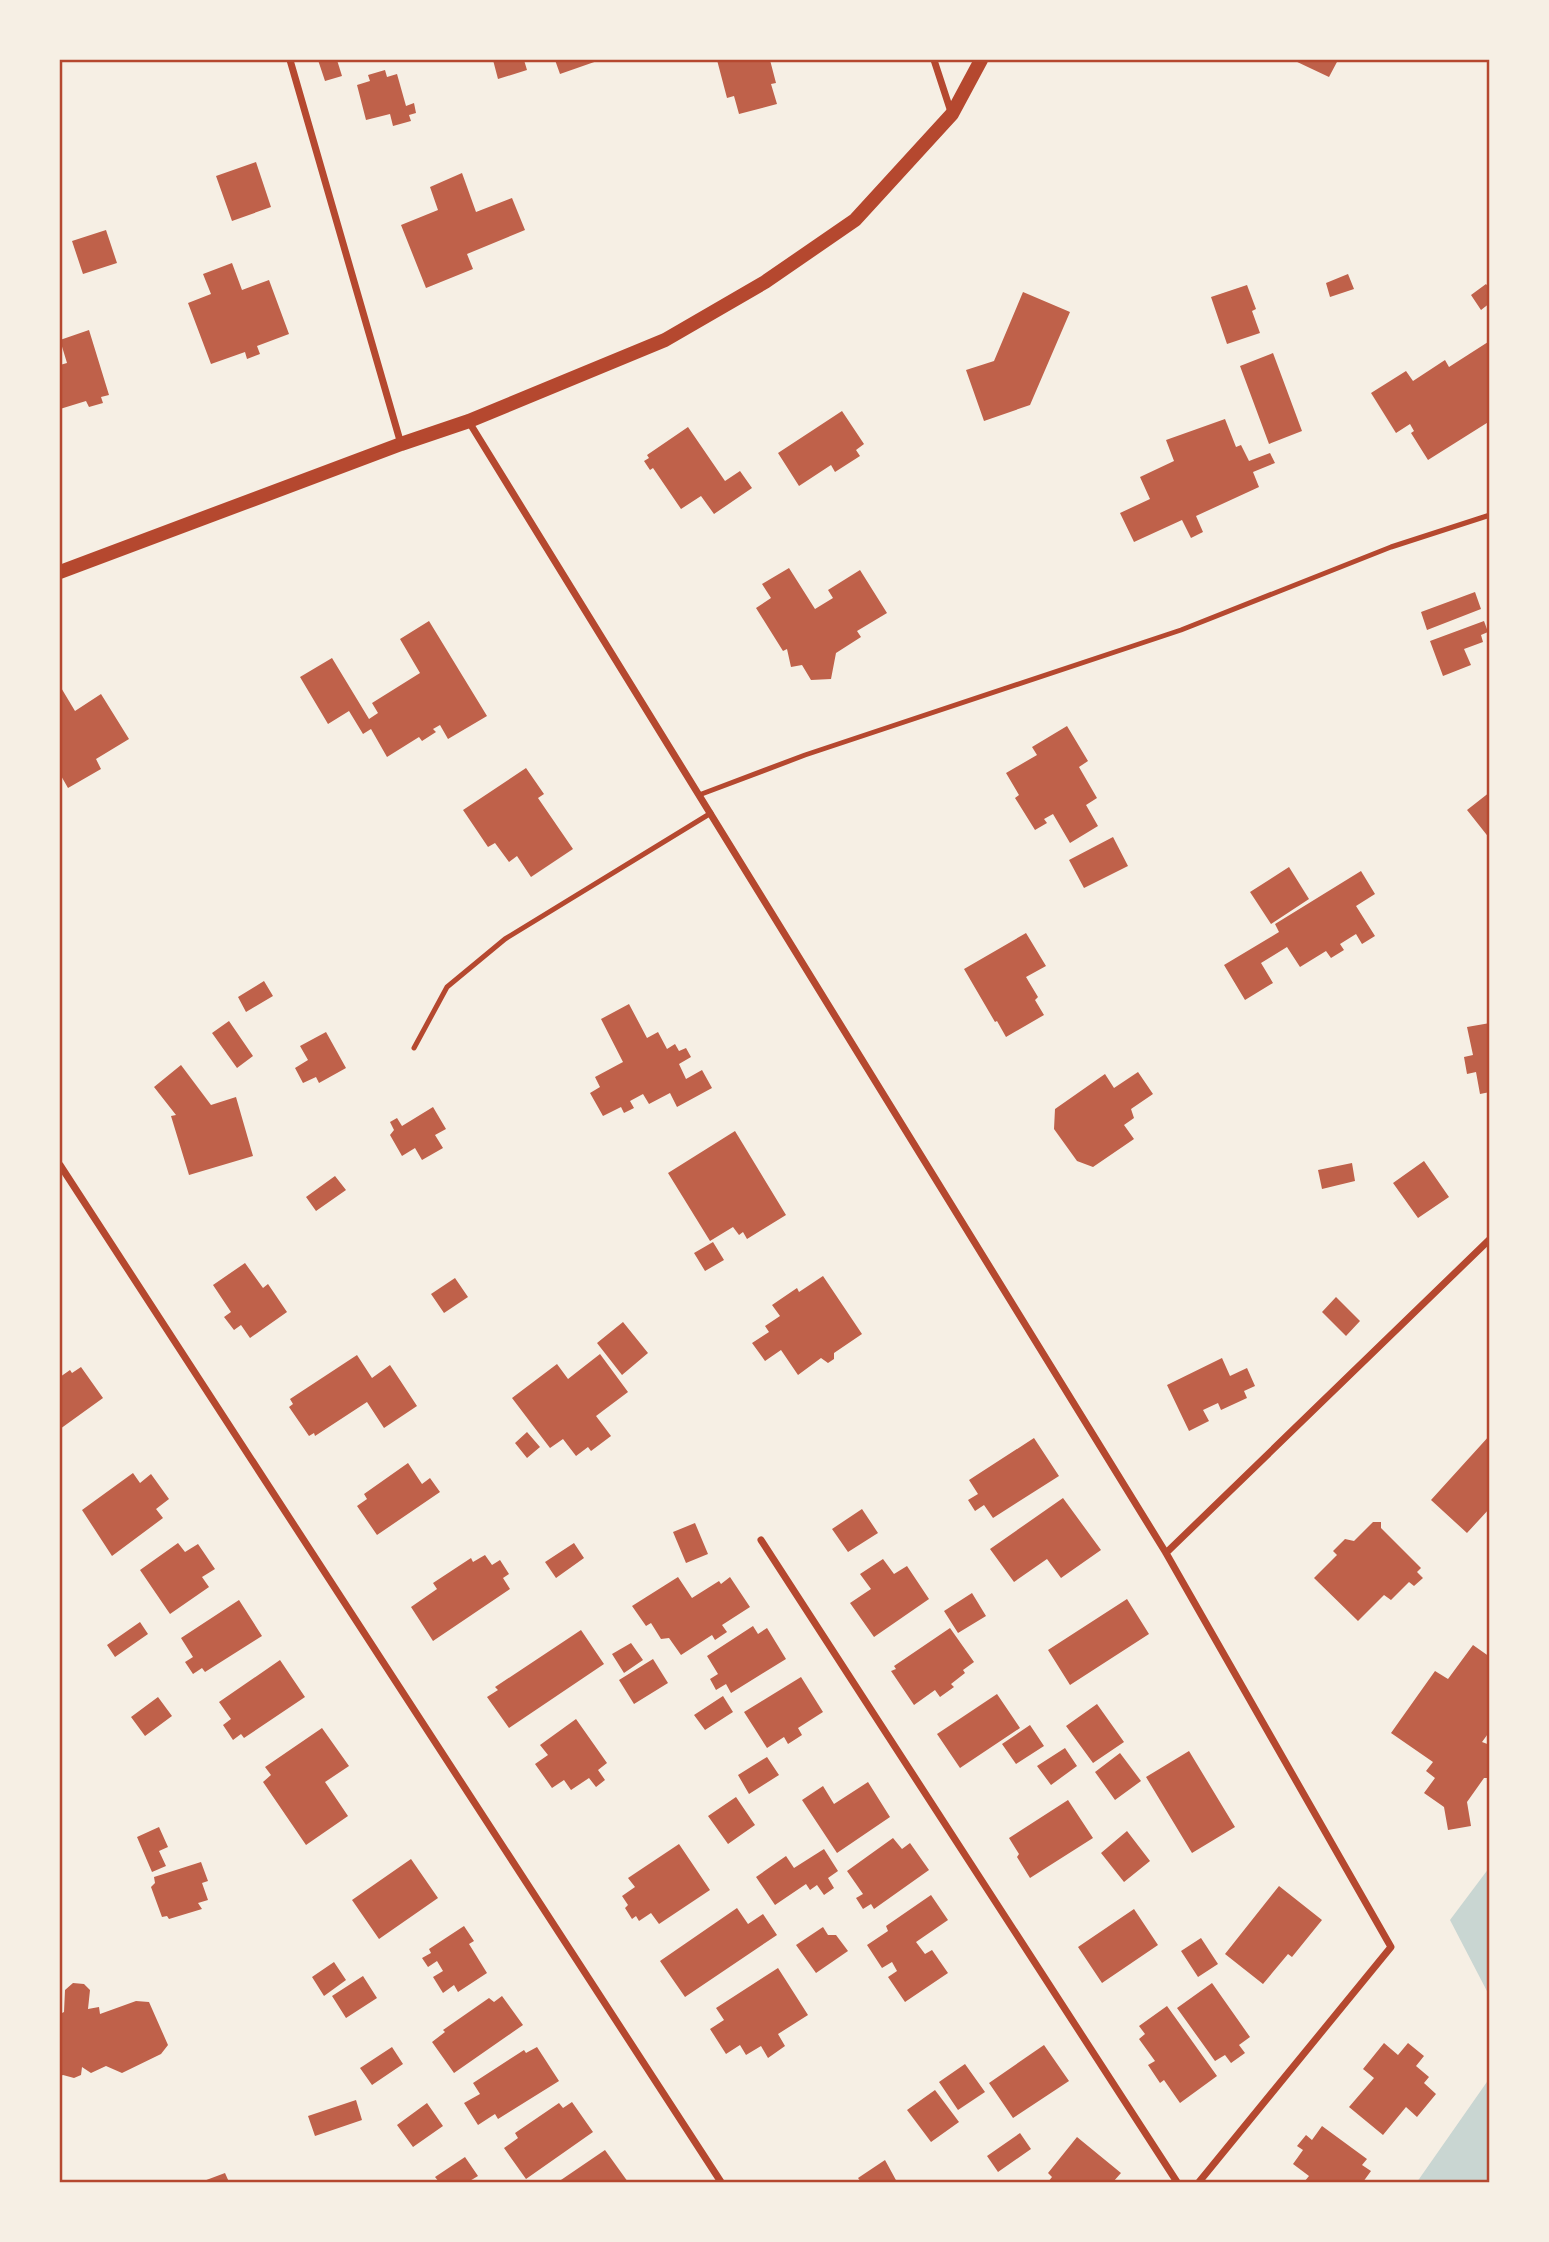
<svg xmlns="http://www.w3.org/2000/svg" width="1549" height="2242" viewBox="0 0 1549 2242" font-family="'Nunito Sans',sans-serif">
<rect width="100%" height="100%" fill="#f6efe4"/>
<path fill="#c9d6d2" d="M1489 1868V1995L1450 1920Z
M1489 2079V2182H1417Z"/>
<path fill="#bf614a" d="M318 60H337L342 76 325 81Z
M493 60H524L527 70 498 79Z
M555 60H600L560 74Z
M717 60H770L776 83 771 84 777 104 739 114 734 96 727 98Z
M1293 60H1338L1329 77Z
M385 70 387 77 397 74 406 106 414 103 416 113 409 115 411 121 393 126 390 114 366 120 357 85 370 81 368 75Z
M256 162 271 207 232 221 216 176Z
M462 173 476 212 512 198 525 230 467 254 473 269 426 288 401 225 438 210 430 187Z
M106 230 117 263 83 274 72 241Z
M232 263 242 290 269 280 289 334 257 346 260 354 247 359 245 352 211 364 188 303 211 294 203 274Z
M1348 274 1354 289 1330 297 1326 283Z
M1486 284 1490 289V303L1481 310 1471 295Z
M1247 285 1256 309 1252 311 1260 333 1227 344 1211 297Z
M1023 292 1070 312 1030 405 984 421 966 370 994 361Z
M89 330 109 395 101 397 103 403 89 407 86 401 60 409V365L67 363 60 340Z
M1488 342 1490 421 1428 460 1411 433 1414 431 1410 424 1396 433 1371 393 1406 371 1413 381 1445 360 1449 367Z
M1273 353 1302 431 1269 444 1240 366Z
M842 411 864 444 856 450 860 456 835 472 831 465 799 486 778 453Z
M1225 419 1236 447 1241 445 1249 461 1270 453 1275 463 1253 472 1259 487 1196 516 1203 532 1191 538 1182 520 1134 542 1120 513 1150 499 1140 477 1174 461 1166 440Z
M688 427 725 481 740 471 752 488 714 514 701 496 681 509 653 468 650 470 644 461 649 458 647 455Z
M789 568 815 609 833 598 828 590 860 570 887 613 857 631 861 637 836 653 831 679 811 680 802 665 791 667 787 649 783 651 756 608 771 598 762 584Z
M1475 592 1481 609 1427 630 1421 612Z
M429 621 487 716 448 739 440 725 433 729 436 732 422 741 419 737 387 757 371 729 363 734 349 711 328 724 300 677 332 658 369 719 378 713 372 703 420 673 400 639Z
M1484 621 1488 632 1481 635 1483 642 1464 649 1471 665 1443 676 1430 641Z
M60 686 75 711 101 694 129 739 96 759 101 769 68 788 60 774Z
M1067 726 1088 761 1079 767 1097 798 1086 805 1098 826 1070 843 1053 814 1044 819 1047 823 1035 830 1015 798 1019 795 1006 773 1037 755 1032 747Z
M526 768 544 794 538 798 573 849 531 877 517 856 509 862 495 843 488 847 463 810Z
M1490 792V839L1467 810Z
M1113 837 1128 866 1084 888 1069 860Z
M1289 867 1309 899 1271 924 1250 892Z
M1361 871 1375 894 1356 906 1375 936 1362 944 1356 934 1340 944 1344 950 1331 958 1326 951 1300 967 1287 947 1261 963 1273 983 1245 1000 1224 965 1279 932 1275 924Z
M1026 933 1046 966 1026 977 1038 997 1035 1000 1044 1015 1006 1037 997 1021 995 1022 964 969Z
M264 981 273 996 246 1012 238 997Z
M629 1004 647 1038 658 1032 667 1049 675 1044 679 1051 686 1048 691 1057 679 1064 686 1079 702 1070 712 1088 677 1107 670 1093 649 1104 643 1094 630 1101 634 1108 624 1113 621 1107 603 1116 590 1093 600 1087 595 1077 623 1062 601 1019Z
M229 1021 253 1056 237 1068 212 1033Z
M1490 1023V1092L1480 1094 1476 1072 1467 1074 1464 1057 1473 1055 1467 1027Z
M326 1032 346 1068 319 1083 316 1077 303 1083 295 1068 308 1060 300 1046Z
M181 1065 211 1105 236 1097 253 1156 189 1175 171 1116 176 1115 154 1087Z
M1138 1072 1153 1094 1131 1109 1134 1118 1124 1125 1134 1139 1093 1167 1077 1161 1054 1129 1055 1109 1105 1074 1114 1088Z
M433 1107 446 1129 435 1135 443 1148 422 1160 415 1148 402 1156 390 1135 394 1130 390 1122 397 1118 402 1126Z
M735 1131 786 1215 747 1239 743 1232 739 1235 733 1227 710 1241 668 1173Z
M1424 1161 1449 1197 1418 1218 1393 1183Z
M1352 1163 1355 1181 1322 1189 1318 1170Z
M335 1176 346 1190 316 1211 306 1197Z
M713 1242 724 1260 705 1271 694 1253Z
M245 1263 263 1288 268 1284 287 1312 250 1338 241 1325 234 1330 224 1317 231 1312 213 1285Z
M823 1276 862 1334 834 1353V1359L828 1363 821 1358 798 1375 781 1350 765 1361 752 1343 769 1332 765 1326 780 1316 772 1305 797 1288 799 1292Z
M455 1278 468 1297 444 1313 431 1294Z
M1336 1297 1360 1321 1346 1336 1322 1312Z
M623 1322 648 1353 622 1375 597 1343Z
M600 1354 628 1392 596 1416 611 1436 591 1451 588 1447 576 1456 563 1439 550 1448 512 1398 557 1364 568 1379Z
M357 1355 372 1378 390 1365 417 1406 384 1428 367 1402 315 1436 314 1433 309 1436 289 1407 293 1404 290 1399Z
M1222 1358 1230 1376 1247 1368 1255 1386 1244 1391 1247 1398 1221 1410 1218 1403 1203 1410 1209 1421 1189 1431 1167 1385Z
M81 1367 103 1398 60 1429V1377L70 1370 72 1373Z
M527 1432 540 1447 527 1458 515 1443Z
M1490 1435V1508L1467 1533 1431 1500Z
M1034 1438 1059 1476 993 1518 984 1505 975 1511 968 1500 978 1494 969 1480Z
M408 1463 422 1484 430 1478 440 1492 377 1535 357 1506 367 1499 364 1494Z
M133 1473 140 1483 151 1474 169 1499 156 1509 163 1518 112 1556 82 1510Z
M1063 1498 1101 1550 1061 1578 1047 1559 1014 1582 990 1549Z
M862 1509 878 1533 848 1552 832 1529Z
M1373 1522H1381V1528L1421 1568 1417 1572 1423 1578 1414 1586 1409 1582 1391 1600 1384 1595 1358 1621 1314 1578 1337 1555 1333 1551 1345 1539 1354 1541Z
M695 1523 708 1554 686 1563 673 1532Z
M178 1543 185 1552 198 1544 215 1569 202 1577 209 1587 170 1614 140 1570Z
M574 1543 584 1558 556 1578 545 1562Z
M485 1555 492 1565 500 1560 509 1574 503 1578 510 1589 433 1641 411 1607 437 1589 433 1583 471 1558 473 1562Z
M883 1559 894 1574 907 1566 929 1599 874 1637 850 1603 871 1589 860 1574Z
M678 1577 692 1598 719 1581 721 1584 730 1577 750 1607 722 1625 727 1632 715 1640 712 1635 681 1655 669 1638 661 1639 651 1623 646 1626 632 1606Z
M972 1593 986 1616 958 1633 944 1611Z
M1127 1599 1149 1634 1070 1685 1048 1650Z
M239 1600 262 1636 205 1672 202 1668 193 1674 185 1662 193 1657 181 1638Z
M140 1622 148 1634 115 1657 107 1645Z
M753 1626 758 1634 767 1628 786 1659 731 1693 726 1684 716 1690 710 1679 718 1674 707 1656Z
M950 1628 974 1662 963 1670 965 1673 951 1684 954 1687 940 1697 935 1690 914 1705 891 1671 896 1669 894 1666Z
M581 1630 604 1664 509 1728 487 1697 498 1690 495 1687Z
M631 1643 643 1660 624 1673 612 1654Z
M1473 1645 1490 1657V1731L1482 1742 1490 1745V1778H1484L1467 1802 1471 1826 1448 1830 1444 1807 1424 1793 1435 1778 1426 1771 1433 1762 1391 1733 1435 1671 1448 1679Z
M653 1659 668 1683 634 1704 619 1680Z
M280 1660 305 1697 244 1738 241 1734 233 1740 223 1725 231 1719 219 1702Z
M801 1677 823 1712 798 1728 802 1735 788 1744 784 1737 767 1748 744 1712Z
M997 1694 1020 1728 960 1768 937 1734Z
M723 1696 733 1712 705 1730 694 1715Z
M158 1697 172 1716 145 1736 131 1717Z
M1097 1704 1124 1742 1093 1763 1066 1726Z
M576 1719 607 1763 598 1770 605 1780 596 1787 589 1778 571 1790 564 1780 552 1788 535 1764 548 1755 540 1745Z
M1030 1725 1044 1746 1016 1764 1002 1744Z
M322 1728 349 1766 325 1782 348 1816 306 1845 263 1782 271 1775 265 1767Z
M1065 1748 1077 1766 1051 1785 1037 1766Z
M1189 1751 1235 1827 1192 1853 1146 1777Z
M1120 1753 1141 1781 1115 1800 1095 1772Z
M767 1757 779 1775 749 1794 738 1775Z
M868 1782 890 1817 837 1853 802 1800 823 1786 834 1804Z
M736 1797 755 1825 728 1844 708 1816Z
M1068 1800 1093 1838 1030 1878 1017 1857 1019 1854 1009 1838Z
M159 1827 168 1847 159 1851 166 1866 152 1872 137 1837Z
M1127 1831 1150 1861 1124 1882 1101 1853Z
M893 1838 902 1849 910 1843 929 1870 874 1909 871 1904 863 1909 856 1898 863 1894 847 1871Z
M679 1844 710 1890 659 1924 651 1913 639 1921 636 1916 632 1919 625 1908 628 1905 622 1896 635 1887 628 1878Z
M824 1849 838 1871 828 1878 834 1888 824 1895 817 1885 810 1890 806 1884 775 1905 756 1877 786 1856 794 1868Z
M411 1859 438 1898 379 1939 352 1900Z
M201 1862 208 1881 202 1883 208 1900 198 1903 202 1909 169 1919 167 1916 162 1917 151 1887 155 1883 154 1877Z
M1279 1886 1322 1920 1292 1957 1288 1954 1263 1984 1225 1954Z
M931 1895 948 1920 916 1942 925 1954 932 1950 948 1973 905 2002 888 1977 897 1971 892 1962 882 1968 867 1945 888 1931 886 1926Z
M737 1908 748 1924 763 1914 777 1935 685 1997 660 1961Z
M1134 1909 1158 1945 1102 1983 1078 1947Z
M464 1926 474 1941 469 1944 487 1973 458 1992 454 1985 443 1993 433 1977 443 1971 437 1961 428 1967 422 1958 431 1953 429 1949Z
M823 1927 828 1935H836L848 1951 816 1973 796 1945Z
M1201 1938 1218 1964 1198 1977 1181 1951Z
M334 1962 346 1980 324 1996 312 1977Z
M778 1968 808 2015 778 2034 785 2046 768 2058 761 2046 746 2055 740 2045 726 2054 710 2029 724 2020 716 2008Z
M363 1976 377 1998 346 2018 332 1996Z
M73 1983 84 1984 90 1990 88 2009 99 2007 100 2014 136 2001 149 2002 168 2045 161 2054 122 2073 106 2066 91 2073 82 2067 81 2075 74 2078 63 2075 60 2076V2014L64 2012 65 1990Z
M1212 1983 1250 2037 1239 2045 1245 2053 1231 2063 1225 2055 1215 2061 1177 2008Z
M502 1996 523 2025 454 2073 432 2042 445 2032 443 2030 489 1998 494 2002Z
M1167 2006 1217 2076 1180 2103 1164 2080 1160 2083 1148 2065 1155 2061 1139 2039 1145 2034 1139 2026Z
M1384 2043 1398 2055 1408 2043 1424 2056 1416 2066 1429 2077 1424 2083 1436 2094 1417 2117 1406 2107 1383 2135 1349 2107 1374 2078 1363 2069Z
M1044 2045 1069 2081 1013 2118 989 2083Z
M392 2047 403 2064 372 2085 360 2068Z
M537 2047 559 2081 498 2119 495 2114 478 2125 464 2103 480 2094 473 2083 524 2050 526 2053Z
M965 2064 985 2092 958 2110 939 2082Z
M935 2090 959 2122 931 2142 907 2110Z
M356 2100 362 2120 315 2136 308 2116Z
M572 2102 593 2132 526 2179 504 2148 518 2138 515 2133 559 2103 563 2108Z
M427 2103 443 2126 413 2147 397 2125Z
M1322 2126 1367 2159 1362 2165 1371 2171 1363 2182H1304L1309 2176 1293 2164 1303 2150 1297 2146 1306 2135 1312 2140Z
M1020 2133 1031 2149 998 2172 987 2156Z
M1077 2137 1121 2173 1113 2182H1048L1052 2177 1048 2173Z
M605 2150 628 2182H558Z
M465 2157 478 2176 468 2182H439L435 2177Z
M885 2160 897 2182H861L858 2178Z
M225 2173 229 2182H201Z"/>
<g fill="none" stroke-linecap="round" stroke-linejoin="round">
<path stroke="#b5482f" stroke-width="5" d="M699 795 805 755 1181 630 1391 547 1490 515
M414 1048 447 987 505 939 711 813"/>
<path stroke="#b5482f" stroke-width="7" d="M290 60 401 444
M934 60 951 112
M469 422 1166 1553 1391 1947 1199 2182
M60 1165 721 2182
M761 1540 1177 2182
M1166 1553 1490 1239"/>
<path stroke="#b5482f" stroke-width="14" d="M60 572 401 444 469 421 665 340 765 282 855 220 952 114 981 60"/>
</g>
<rect width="1549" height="2242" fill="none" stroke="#f6efe4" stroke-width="122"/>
<rect x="61" y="61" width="1427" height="2120" fill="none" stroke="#b5482f" stroke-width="2.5"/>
</svg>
